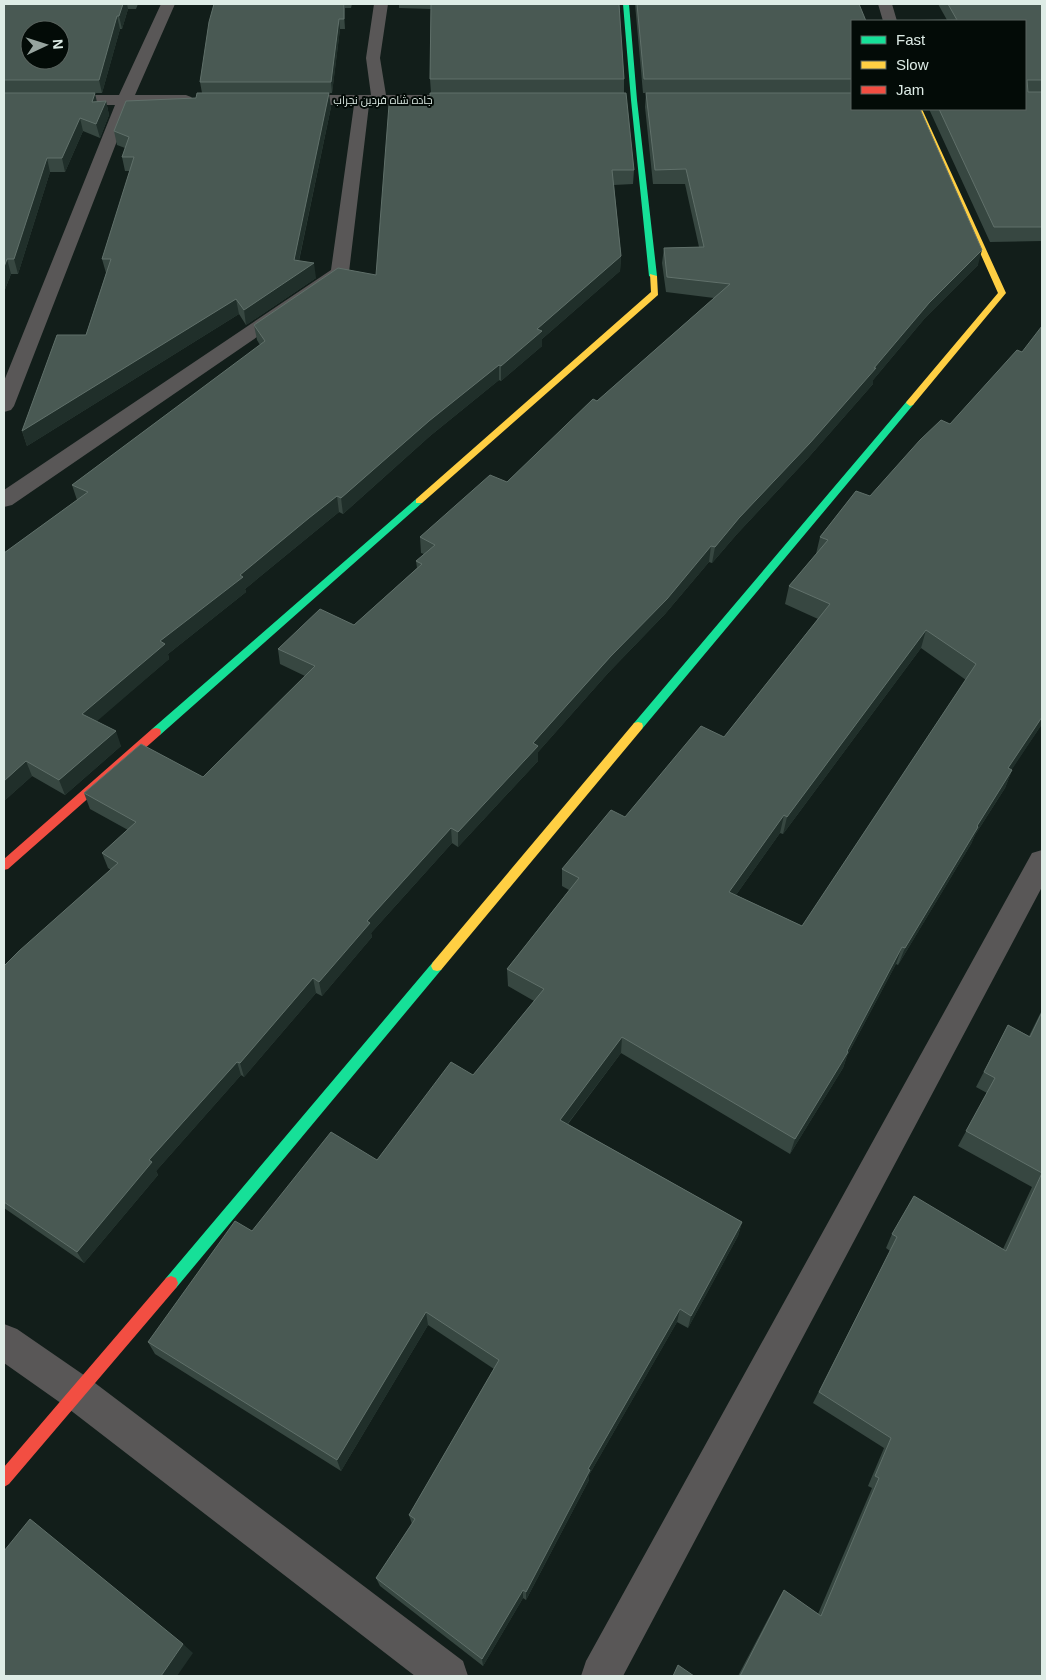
<svg xmlns="http://www.w3.org/2000/svg" width="1046" height="1680" viewBox="0 0 1046 1680" font-family="Helvetica,Cairo,sans-serif">
<rect width="100%" height="100%" fill="#121e1a"/>
<g fill="none" stroke-linecap="round" stroke-linejoin="round">
<path fill="#595757" fill-rule="evenodd" d="M161 4H175L135 95H186L191 97 194 100 191 103 186 105H131L14 406 11 410 4 412V381L115 105H4V95H119Z
M374 4H388L380 58 386 95H468L473 97 476 100 473 103 468 105H369L349 272 346 276 12 505 4 507V490L331 270 354 105H294L289 103 286 100 289 97 294 95H371L366 58Z
M878 4H892L897 21H883Z
M1042 850V887L623 1676H581L586 1661 1032 853Z
M4 1324 17 1329 91 1380 463 1661 468 1676H415L65 1406 4 1363Z"/>
<path fill="#16e098" fill-rule="evenodd" d="M623 4H629L637 100 657 276 653 278 649 276 631 100Z
M910 400 914 403 913 405 642 729H634L633 726 634 723 907 401Z
M419 498 422 499V503L160 735H152L151 732 152 729 416 499Z
M437 961 441 962 443 966 441 970 176 1288 171 1290 166 1288 164 1283 166 1278 433 962Z"/>
<path fill="#ffcf43" fill-rule="evenodd" d="M916 109H922L1006 293 913 405 910 406 906 403 907 401 998 293Z
M650 274 657 276 658 295 422 503H416V499L651 292Z
M638 722 642 723 643 726 642 729 441 970 437 971 433 970 431 966 433 962 634 723Z"/>
<path fill="#f24e42" fill-rule="evenodd" d="M156 728 160 729 161 732 160 735 8 869 4 870V859L152 729Z
M171 1276 176 1278 178 1283 176 1288 9 1484 4 1487V1467L166 1278Z"/>
</g>
<path fill="#374741" fill-rule="evenodd" d="M4 4H138L136 9H128L122 29H120L102 93H68L97 102 106 101 109 115 100 138 83 131 65 172H50L18 274H11L4 292Z
M214 4H352L351 8H345V29H340L332 93H202L200 82Z
M399 4H619L624 79V93L634 170 633 184 614 185 621 256 620 271 542 339V346L501 381 499 380 430 436 343 514 339 512 312 534 245 589 246 592 168 654 169 659 96 721 121 746 65 795 32 776 4 801V553L77 500 72 485 260 345 257 340 254 325 376 275 430 105 431 93 430 79 431 9 399 8Z
M635 4H859L852 21V109L978 265 925 318 873 380V384L808 458 737 534 712 563 709 562 665 614 609 672 538 752V761L458 847 452 843 371 933 372 937 322 996 316 993 244 1077 241 1075 156 1171 158 1175 84 1263 4 1208V966L111 870 108 868 102 853 128 830 90 809 84 793 203 777 305 676 280 664 278 649 354 625 417 568 416 561 424 554 421 553 420 537 507 482 597 401 714 298 666 292 662 263 664 248 699 247 685 184H653L645 107 646 93H643Z
M938 4H1042V241L990 242 929 109H1025L947 20Z
M331 107 299 261 316 278 246 325 239 314 27 446 22 431 86 335 106 273 102 259 130 171H125L122 157 125 148 117 145 114 131Z
M856 491 1042 724 1011 770H1012L1005 788 975 835 971 844 898 965 896 964 847 1056 843 1068 790 1154 621 1053 568 1124 742 1222 738 1236 688 1328 677 1322 589 1475V1480L526 1600 523 1598 483 1666 380 1586 376 1578 412 1524 409 1515 494 1369 428 1325 341 1471 155 1354 148 1342 252 1231 377 1160 473 1075 534 1001 508 986 507 969 569 890 562 886V869L724 737 818 619 785 604 789 586 816 554 820 537ZM921 648 966 680 802 926 736 895 780 833 783 834Z
M1042 1010V1676H738L779 1598 784 1590 818 1614 872 1488 868 1486 884 1448 813 1403 890 1251 886 1248 892 1234 1003 1249 1032 1187 958 1146 987 1093 976 1087 1008 1025 1029 1036Z"/>
<path fill="#202f2a" d="M123 4H127L128 9 122 29 119 16Z
M344 4H345V29L344 19Z
M117 16 120 29 102 93 99 80Z
M339 19 340 29 332 93 331 82Z
M95 93 98 107 92 102Z
M329 93 331 107 296 274 294 260Z
M106 101 109 115 100 138 96 124Z
M80 118 83 131 65 172 62 158Z
M47 158 50 172 18 274 14 259Z
M982 250 978 265 925 318 873 380V384L808 458 737 534 712 563 715 547 739 518 929 303Z
M621 256 620 271 542 339V346L501 381V366L537 329Z
M7 259 11 274 4 292V267Z
M314 263 316 278 246 325 244 310Z
M236 299 239 314 27 446 22 431Z
M499 365V380L430 436 343 514 341 498 429 421Z
M337 496 339 512 312 534 245 589 246 592 168 654 169 659 88 729 82 714 160 641 309 518Z
M711 546 709 562 665 614 609 672 538 752V761L458 847V832L533 743Z
M926 630 921 648 783 834 787 817Z
M1042 717V724L1001 786 1008 768Z
M116 731 121 746 65 795 59 780Z
M26 761 32 776 4 801V781Z
M1012 770 1005 788 975 835 971 844 898 965 905 948 977 826Z
M784 815 780 833 726 909 729 892Z
M451 828 452 843 371 933 372 937 322 996 319 982 367 921Z
M902 947 896 964 847 1056 843 1068 790 1154 795 1139 847 1051Z
M313 978 316 993 244 1077 240 1063Z
M622 1037 621 1053 559 1135 560 1120Z
M237 1062 241 1075 156 1171 158 1175 84 1263 77 1252 149 1160Z
M742 1222 738 1236 688 1328 691 1316Z
M680 1309 677 1322 589 1475V1480L526 1600V1592L588 1469Z
M426 1312 428 1325 341 1471 337 1460Z
M523 1590V1598L483 1666 482 1659Z
M183 1644 193 1653 177 1676H161Z"/>
<path fill="#495953" stroke="#60706a" fill-rule="evenodd" d="M4 4H123L119 16H117L99 80H4ZM30 30H60V60H30Z
M214 4H344V19H339L331 82H200L209 22Z
M431 4H619L624 79H430Z
M637 4H859L866 21H852V79H644Z
M948 4H1042V80H1027L1028 92H1042V227H994L939 109H1025V21H881L957 20Z
M4 93H95L92 102 106 101 96 124 80 118 62 158H47L14 259H7L4 267Z
M197 93H329L294 260 314 263 244 310 236 299 22 431 57 335H86L111 259H102L134 157H122L129 137 114 131 126 101 196 98Z
M430 93H626L634 170H612L621 256 537 329 542 331 501 366 499 365 429 421 341 498 337 496 309 518 240 575 243 577 160 641 165 644 82 714 116 731 59 780 26 761 4 781V553L88 492 72 485 265 341 254 325 338 268 376 275 389 105H430Z
M646 93H852V109H920L982 250 929 303 874 368H876L810 443 739 518 715 547 711 546 667 599 610 657 533 743 538 746 458 832 451 828 367 921 370 923 319 982 313 978 240 1063 237 1062 149 1160 152 1162 77 1252 4 1202V966L19 951 118 863 102 853 136 822 84 793 141 744 203 777 315 666 278 649 320 609 354 625 422 564 416 561 435 545 420 537 490 475 507 482 593 399 597 401 730 284 667 277 664 248 704 247 686 169 655 170Z
M1042 326V717L1008 768 1012 770 977 826 978 827 905 948 902 947 847 1051 848 1052 795 1139 622 1037 560 1120 742 1222 691 1316 680 1309 588 1469 590 1470 526 1592 523 1590 482 1659 376 1578 415 1519 409 1515 499 1360 426 1312 337 1460 148 1342 235 1221 252 1231 331 1132 377 1160 451 1062 473 1075 544 989 507 969 579 878 562 869 611 810 625 817 701 726 724 737 830 604 789 586 828 540 820 537 856 491 870 496 920 440 941 420 950 424 1017 350 1022 352ZM926 630 976 664 802 926 729 892 784 815 787 817Z
M1042 1012V1676H740L784 1590 821 1616 879 1478 875 1476 891 1438 819 1392 897 1237 892 1234 914 1196 1006 1251 1042 1173 966 1131 995 1078 984 1072 1008 1025 1030 1037Z
M30 1519 183 1644 161 1676H4V1551Z
M678 1665 694 1676H673Z"/>
<g text-anchor="middle" dominant-baseline="central" stroke-width="4" stroke-linejoin="round" paint-order="stroke">
<g font-size="11" fill="#deece6" stroke="#030b07">
<text x="383" y="100">جاده شاه فردین نجراب</text>
</g>
</g>
<rect width="1046" height="1680" fill="none" stroke="#deece6" stroke-width="10"/>
<rect x="851" y="20" width="175" height="90" fill="#030b07" stroke="#5b6560"/>
<rect x="861" y="36" width="25" height="8" fill="#16e098" stroke="#5b6560"/>
<text x="896" y="45" font-size="15" fill="#deece6">Fast</text>
<rect x="861" y="61" width="25" height="8" fill="#ffcf43" stroke="#5b6560"/>
<text x="896" y="70" font-size="15" fill="#deece6">Slow</text>
<rect x="861" y="86" width="25" height="8" fill="#f24e42" stroke="#5b6560"/>
<text x="896" y="95" font-size="15" fill="#deece6">Jam</text>
<g transform="translate(45 45) rotate(86)"><circle r="24" fill="#030b07" stroke="#5b6560"/>
<path d="M0-4L9 19L0 12L-9 19Z" fill="#97a49f"/>
<text y="-8" font-size="14" font-weight="bold" text-anchor="middle" fill="#deece6">N</text>
</g>
</svg>
